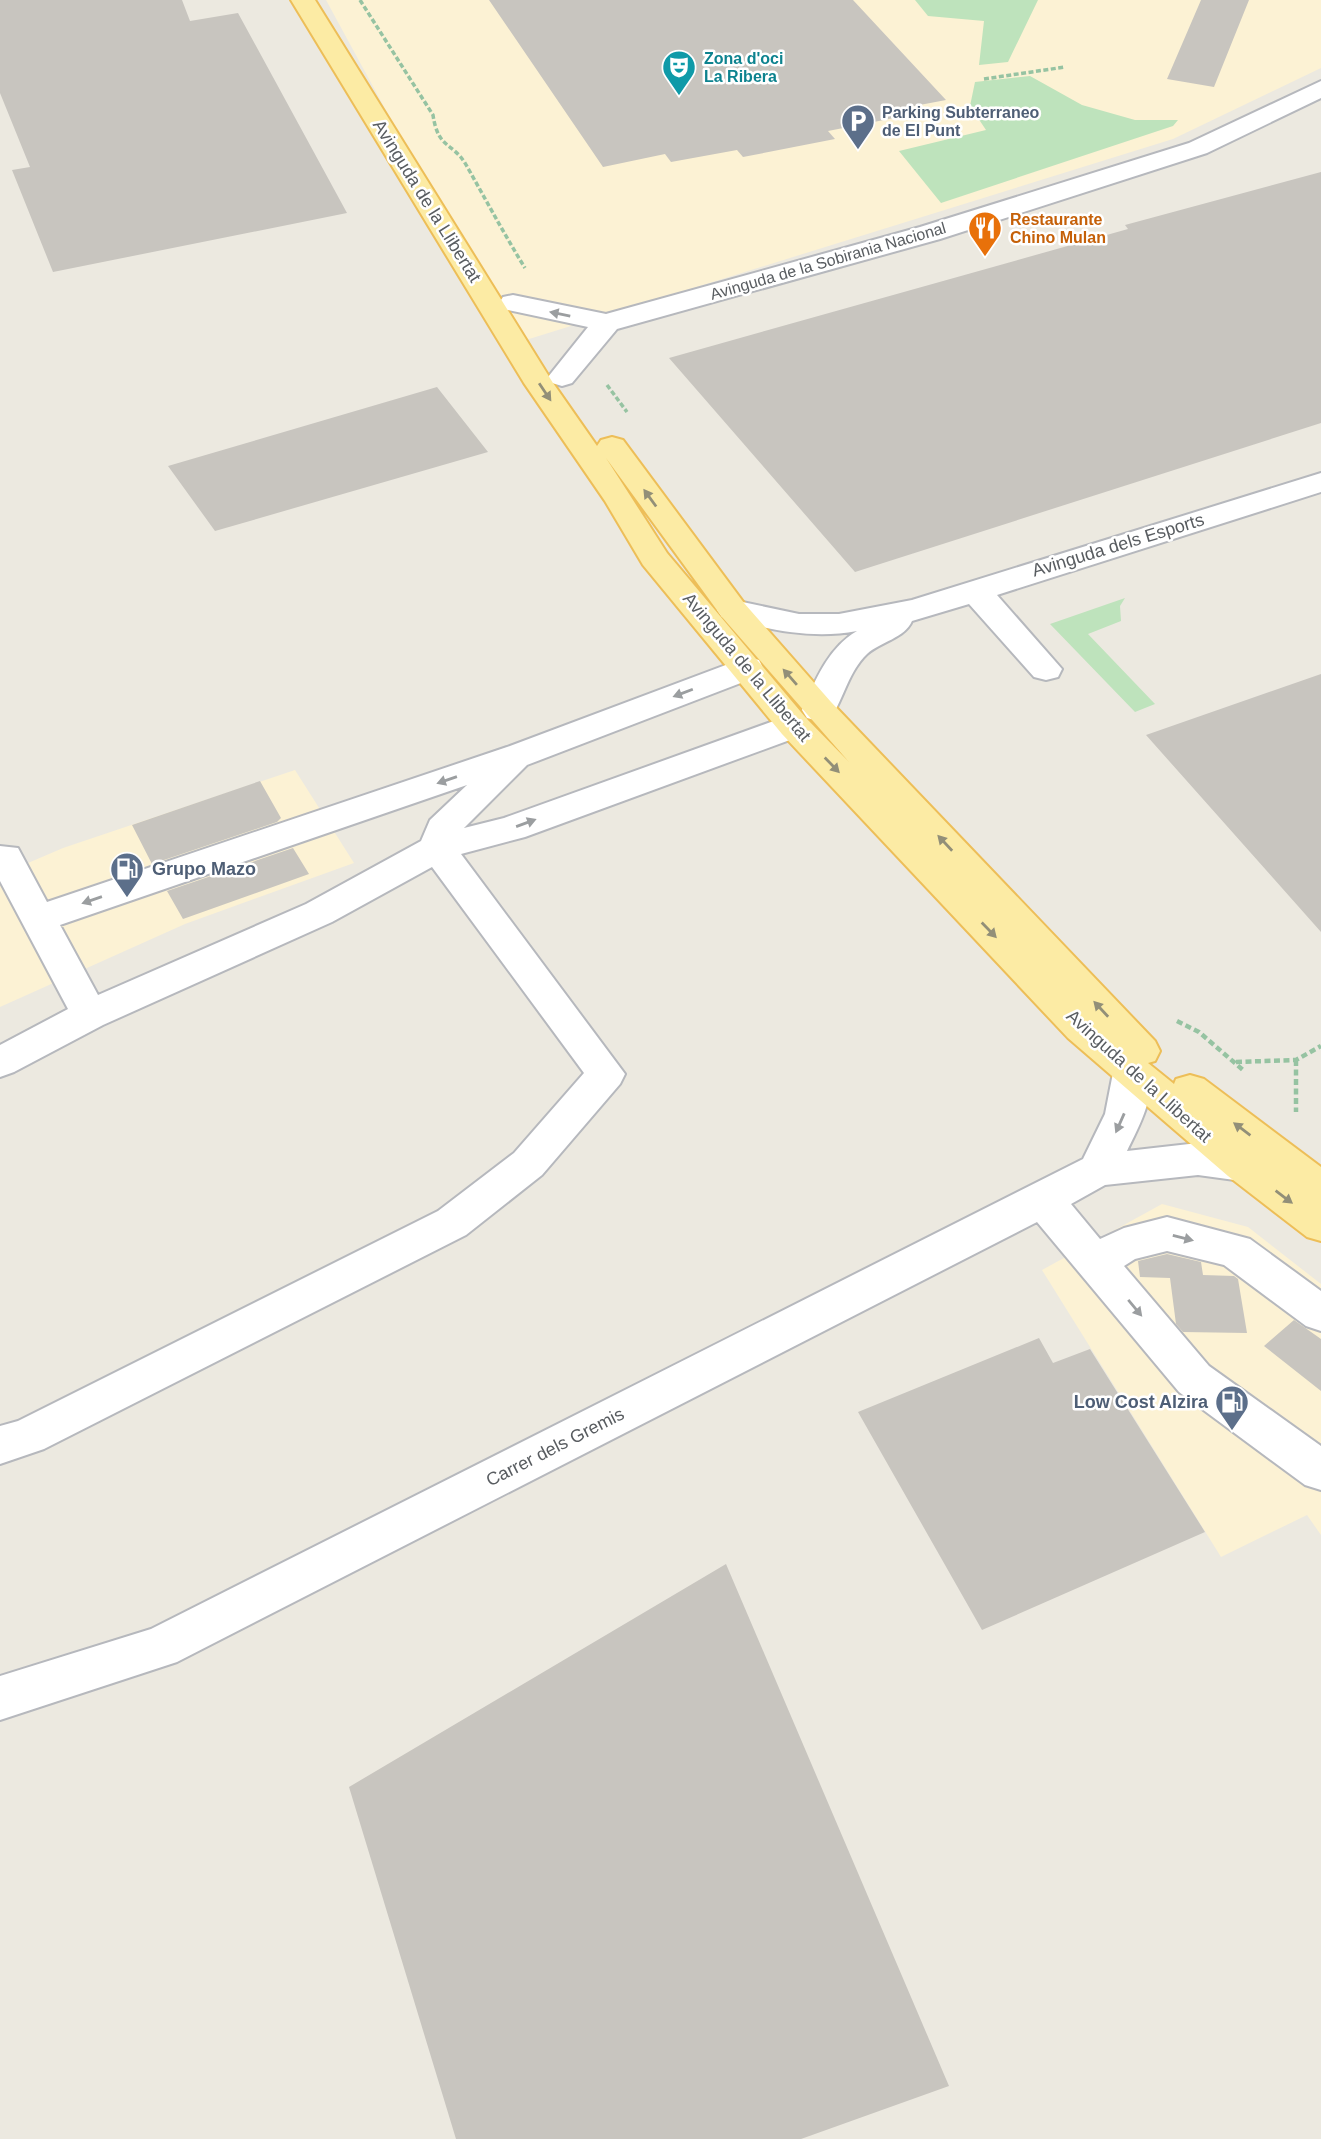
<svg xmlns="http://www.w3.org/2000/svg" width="1321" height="2139" viewBox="0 0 1321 2139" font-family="Helvetica,sans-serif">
<rect width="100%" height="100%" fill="#ece9e0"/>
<path fill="#fcf2d4" d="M326 0H1321V68L1173 139 513 344Z
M295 770 354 863 185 924 0 1007V875L63 848Z
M1162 1204 1248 1227 1321 1284V1535L1307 1515 1221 1557 1042 1270Z"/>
<path fill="#bee3bc" d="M915 0H1038L1008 62 979 65 984 21 928 16Z
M1030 76 1082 105 1135 120H1178L1173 126 941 203 899 151 986 130 970 106 975 82Z
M1125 598 1120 606 1121 621 1088 634 1155 704 1135 712 1050 624Z"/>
<path fill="#c8c5bf" d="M0 0H182L190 21 238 13 347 213 53 272 12 170 30 167 0 93Z
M489 0H853L946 100 888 111 894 118 828 131 835 139 743 157 737 150 671 162 665 154 603 167Z
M1201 0H1249L1214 87 1167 79Z
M1321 172V423L855 572 669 358 1128 229 1125 225Z
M437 387 488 452 215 531 168 466Z
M1321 674V932L1146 735Z
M260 781 281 818 277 822 152 864 132 825Z
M293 848 309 874 183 919 167 891Z
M1167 1254 1201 1262 1203 1275 1234 1276 1238 1279 1247 1333 1183 1332 1176 1324 1170 1278 1140 1277 1138 1261Z
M1294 1320 1321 1339V1391L1264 1346Z
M1039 1338 1053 1363 1090 1349 1205 1532 982 1630 858 1412Z
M726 1564 949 2086 801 2139H456L349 1787Z"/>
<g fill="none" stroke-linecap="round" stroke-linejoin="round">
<g stroke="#b6b8bd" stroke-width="4">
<path id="minor" d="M1321 81V98L1207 153 940 239 617 329 572 383 562 386 552 383 548 377 588 327 503 309 499 303 503 297 513 295 606 314 920 227 1189 143Z
M1321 473V492L997 595 1062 669 1058 677 1046 680 1034 677 969 604 912 621C905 638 880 642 867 654 849 671 844 697 831 718L819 721 807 718 802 710C815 681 828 648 857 631 811 640 766 629 722 617L717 610 722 603 733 600 799 614H839L912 600Z
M747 657 759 660 763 668 759 676 527 765 464 828 504 818 782 718 794 715 806 718 811 726 806 734 525 837 461 854 625 1074 620 1084 542 1175 466 1235 44 1449 0 1464V1426L18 1421 438 1211 514 1153 584 1073 432 867 332 922 103 1025 14 1072 0 1077V1045L68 1009 0 881V846L18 848 47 902 507 747ZM467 785 430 820 421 841 306 904 98 995 60 925Z
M1132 1058 1146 1063C1160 1089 1139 1126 1127 1151L1198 1143 1256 1154 1262 1165 1256 1176 1242 1181 1198 1175 1105 1185 1071 1204 1100 1239 1124 1228 1167 1217 1250 1239 1321 1291V1331L1306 1326 1224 1265 1167 1251 1135 1259 1124 1266 1209 1366 1321 1446V1490L1305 1485 1179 1392 1037 1222 177 1662 0 1720V1676L151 1629 1083 1159 1105 1114 1113 1073 1118 1063Z"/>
</g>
<g stroke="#edbe58" stroke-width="4">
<path id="major" d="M291 0H315L553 383 597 446 601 440 612 437 623 440 744 603 831 702 1155 1041 1160 1051 1155 1061 1148 1063 1174 1084 1176 1079 1190 1075 1204 1079 1321 1167V1241L1307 1237 1228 1176 1068 1038 782 734 643 565 605 501 524 383ZM606 458 722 617 849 762 806 718 667 553Z"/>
</g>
<path stroke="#96c3a2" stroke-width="3.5" stroke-dasharray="5 2.5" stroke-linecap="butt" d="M360 0 433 115C438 149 452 142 465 163 485 198 504 234 525 268
M984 79 1065 67
M607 385 627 412"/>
<path stroke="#96c3a2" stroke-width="4.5" stroke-dasharray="6 3.5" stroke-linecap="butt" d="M1177 1021 1199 1032 1243 1070
M1296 1060V1112
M1236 1062 1296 1060 1321 1046"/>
<use href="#minor" fill="#fff" fill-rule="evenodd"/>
<use href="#major" fill="#fceba4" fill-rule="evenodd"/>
</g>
<defs><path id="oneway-solid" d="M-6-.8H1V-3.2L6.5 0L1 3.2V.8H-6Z" transform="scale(1.75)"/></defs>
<g fill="#9b9ea0">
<use href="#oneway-solid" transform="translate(560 314) rotate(-168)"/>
<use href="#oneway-solid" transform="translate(683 693) rotate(159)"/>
<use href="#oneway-solid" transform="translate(447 780) rotate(161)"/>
<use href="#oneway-solid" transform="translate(526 823) rotate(-20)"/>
<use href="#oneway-solid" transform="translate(92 900) rotate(161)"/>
<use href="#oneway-solid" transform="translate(1120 1123) rotate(114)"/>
<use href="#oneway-solid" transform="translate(1183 1238) rotate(14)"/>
<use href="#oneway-solid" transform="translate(1135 1308) rotate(50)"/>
</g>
<g fill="#928f78">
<use href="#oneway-solid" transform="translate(545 392) rotate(56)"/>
<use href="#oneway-solid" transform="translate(650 498) rotate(-126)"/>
<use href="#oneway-solid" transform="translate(790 677) rotate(-131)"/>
<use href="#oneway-solid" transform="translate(832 765) rotate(46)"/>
<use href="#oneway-solid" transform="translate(945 843) rotate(-133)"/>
<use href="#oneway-solid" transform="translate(989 930) rotate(46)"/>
<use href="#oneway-solid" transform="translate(1101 1009) rotate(-133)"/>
<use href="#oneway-solid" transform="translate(1242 1129) rotate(-143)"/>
<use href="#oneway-solid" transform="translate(1284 1197) rotate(37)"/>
</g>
<defs>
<g id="theatre-pin" transform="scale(1.75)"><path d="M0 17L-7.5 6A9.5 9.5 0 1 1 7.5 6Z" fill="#0f9aa8" stroke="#fff"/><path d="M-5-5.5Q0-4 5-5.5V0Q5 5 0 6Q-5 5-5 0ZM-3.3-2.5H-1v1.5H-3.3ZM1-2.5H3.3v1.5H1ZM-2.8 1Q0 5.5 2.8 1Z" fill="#fff"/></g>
<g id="parking-pin" transform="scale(1.75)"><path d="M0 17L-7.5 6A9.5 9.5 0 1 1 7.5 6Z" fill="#5c6f8a" stroke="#fff"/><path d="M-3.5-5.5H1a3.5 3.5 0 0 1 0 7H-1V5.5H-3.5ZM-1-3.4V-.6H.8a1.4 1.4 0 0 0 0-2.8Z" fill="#fff"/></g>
<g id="restaurant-pin" transform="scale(1.75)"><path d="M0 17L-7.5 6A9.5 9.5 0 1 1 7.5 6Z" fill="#e8710a" stroke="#fff"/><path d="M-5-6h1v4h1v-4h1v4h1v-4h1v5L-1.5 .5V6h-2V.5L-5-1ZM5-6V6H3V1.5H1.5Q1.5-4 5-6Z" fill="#fff"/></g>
<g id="fuel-pin" transform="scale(1.75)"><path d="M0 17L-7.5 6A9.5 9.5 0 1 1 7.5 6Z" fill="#5c6f8a" stroke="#fff"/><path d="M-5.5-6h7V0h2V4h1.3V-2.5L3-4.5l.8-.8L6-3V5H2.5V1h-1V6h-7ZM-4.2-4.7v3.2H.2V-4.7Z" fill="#fff"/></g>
</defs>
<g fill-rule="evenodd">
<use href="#theatre-pin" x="679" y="67"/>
<use href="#parking-pin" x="858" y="121"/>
<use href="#restaurant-pin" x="985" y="228"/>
<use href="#fuel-pin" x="127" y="869"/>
<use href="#fuel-pin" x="1232" y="1402"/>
</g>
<g text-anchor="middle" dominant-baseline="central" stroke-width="5" stroke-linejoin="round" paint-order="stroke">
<g font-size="16" font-weight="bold" fill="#0d838f" stroke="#fff" text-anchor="start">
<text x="704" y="58">Zona d'oci<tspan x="704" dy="18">La Ribera</tspan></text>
</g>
<g font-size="16" font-weight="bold" fill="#4e5e75" stroke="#fff" text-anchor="start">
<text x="882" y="112">Parking Subterraneo<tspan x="882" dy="18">de El Punt</tspan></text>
</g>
<g font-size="16" font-weight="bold" fill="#c56008" stroke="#fff" text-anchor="start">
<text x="1010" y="219">Restaurante<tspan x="1010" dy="18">Chino Mulan</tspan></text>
</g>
<g font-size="16" fill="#595d61" stroke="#fff">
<text transform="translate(828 261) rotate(-16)">Avinguda de la Sobirania Nacional</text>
</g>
<g font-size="18" fill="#595d61" stroke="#fff">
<text transform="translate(427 201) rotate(58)">Avinguda de la Llibertat</text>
<text transform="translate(1118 545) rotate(-17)">Avinguda dels Esports</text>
<text transform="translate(747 667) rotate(50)">Avinguda de la Llibertat</text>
<text transform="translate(1139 1076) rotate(42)">Avinguda de la Llibertat</text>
<text transform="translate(555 1447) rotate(-27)">Carrer dels Gremis</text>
</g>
<g font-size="18" font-weight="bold" fill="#4e5e75" stroke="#fff" text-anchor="start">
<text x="152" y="869">Grupo Mazo</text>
<text x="1208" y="1402" text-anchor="end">Low Cost Alzira</text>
</g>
</g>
</svg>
